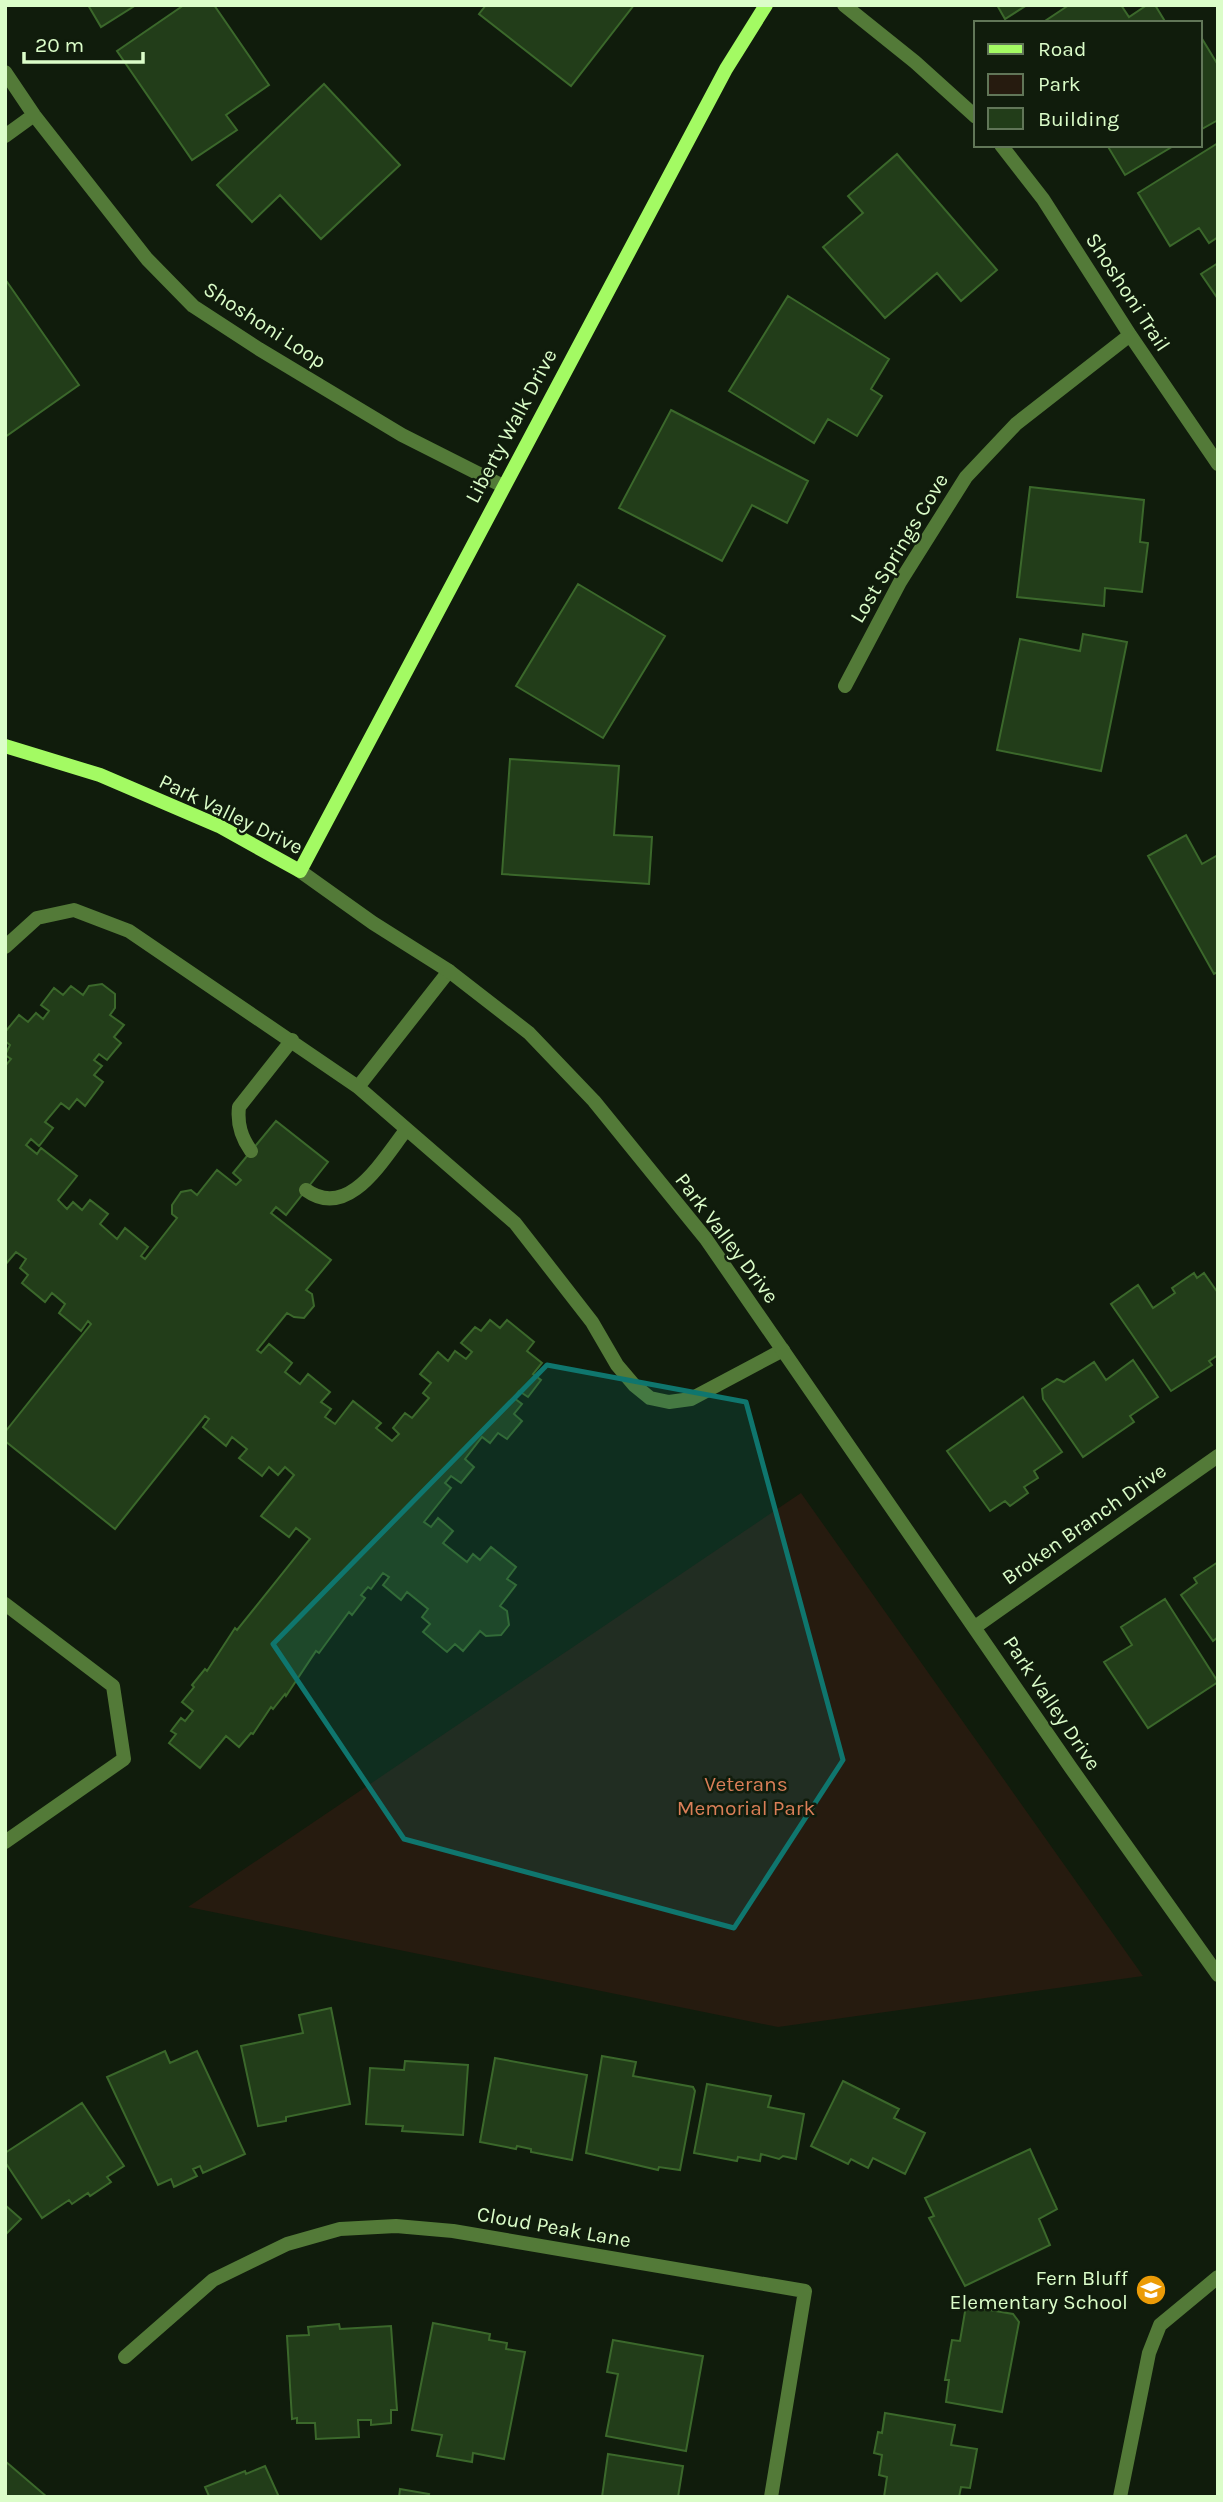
<svg xmlns="http://www.w3.org/2000/svg" width="1223" height="2502" viewBox="0 0 1223 2502" font-family="Karla,sans-serif">
<rect width="100%" height="100%" fill="#101c0c"/>
<path fill="#261b0f" d="M801 1493 1143 1976 778 2027 188 1907Z"/>
<path fill="#223d19" stroke="#3b682b" stroke-width="2" d="M88 5H136L101 27Z
M184 5H214L269 85 226 115 237 130 192 160 117 51Z
M486 5H634L571 86 479 14Z
M997 5H1027L1005 19Z
M1069 5H1121L1129 17 1147 5H1155L1166 23H1042Z
M1201 37 1218 65V120L1200 130Z
M324 84 400 165 321 239 280 195 252 222 217 185Z
M1218 143V237L1209 243 1199 228 1170 246 1138 193Z
M1107 145H1175L1125 175Z
M897 154 997 270 961 301 937 273 885 318 823 247 863 213 848 196Z
M1218 263V299L1201 274Z
M5 279 79 385 5 437Z
M788 296 889 359 871 389 882 396 857 436 828 419 814 443 729 391Z
M671 410 808 481 787 523 752 505 722 561 619 508Z
M1030 487 1144 500 1140 542 1148 543 1142 592 1105 588 1104 606 1017 597Z
M578 584 665 636 603 738 516 686Z
M1083 634 1127 642 1101 771 997 750 1020 639 1080 651Z
M510 759 619 766 614 835 652 837 649 884 502 874Z
M1186 835 1202 864 1218 855V972L1214 974 1148 856Z
M102 984 115 994V1008L110 1015 124 1025 114 1037 121 1043 107 1060 99 1054 94 1060 102 1066 94 1075 103 1082 85 1106 77 1099 69 1109 61 1103 45 1122 53 1128 39 1146 31 1139 26 1145 37 1154 41 1148 77 1176 58 1200 67 1209 73 1202 82 1210 90 1200 108 1214 100 1224 117 1239 125 1228 148 1247 141 1256 145 1259 177 1218 172 1214V1205L181 1192 191 1190 197 1195 217 1170 236 1185 241 1180 233 1173 276 1121 328 1162 286 1215 276 1207 271 1213 331 1260 306 1290 312 1294 314 1306 304 1318 294 1317 287 1313 257 1350 261 1353 269 1344 292 1363 285 1372 300 1384 308 1374 330 1392 321 1402 331 1409 325 1417 335 1424 353 1401 381 1423 376 1428 392 1441 399 1434 393 1428 405 1413 412 1418 429 1398 423 1393 431 1383 420 1374 438 1352 448 1361 455 1351 466 1359 472 1352 461 1343 475 1327 481 1331 490 1320 500 1328 507 1320 534 1342 527 1351 542 1363 533 1374 541 1380 528 1397 519 1391 514 1398 522 1404 514 1414 522 1421 507 1439 498 1433 490 1443 482 1437 465 1459 474 1467 461 1483 451 1476 445 1483 451 1488 424 1522 431 1527 438 1518 453 1531 443 1543 467 1562 473 1554 480 1560 491 1547 516 1567 507 1579 516 1585 500 1606 507 1611 509 1625 501 1635 486 1636 480 1631 463 1651 455 1644 447 1652 423 1632 430 1624 422 1617 428 1609 407 1592 401 1600 383 1585 389 1577 383 1573 371 1589 368 1587 361 1595 365 1598 352 1615 349 1612 319 1653 316 1651 286 1696 285 1694 273 1709 271 1707 253 1734 251 1733 239 1747 226 1736 200 1768 169 1743 176 1734 171 1731 181 1718 185 1721 193 1711 182 1702 194 1687 192 1685 205 1669 207 1671 235 1628 237 1630 310 1539 296 1528 289 1537 261 1516 294 1475 285 1467 278 1475 269 1467 262 1476 239 1458 247 1449 232 1437 226 1446 203 1427 209 1419 205 1416 115 1529 5 1441V1432L91 1324 88 1321 81 1331 59 1313 65 1304 52 1293 45 1302 22 1283 28 1275 20 1268 26 1259 16 1252 5 1265V1066L11 1059 5 1055 10 1045 5 1041V1032L19 1015 28 1022 36 1013 43 1019 49 1011 41 1005 54 988 63 995 71 986 83 995 89 986Z
M1194 1273 1197 1278 1204 1273 1218 1293V1355L1209 1361 1212 1365 1171 1391 1111 1304 1138 1285 1153 1308 1175 1293 1172 1288Z
M1133 1360 1158 1397 1130 1416 1134 1422 1083 1457 1043 1399 1042 1389 1057 1379 1064 1382 1094 1362 1106 1380Z
M1023 1397 1062 1452 1034 1471 1038 1478 1024 1487 1028 1493 1010 1506 1005 1501 990 1511 947 1451Z
M1218 1562V1637L1213 1641 1181 1595 1197 1583 1194 1578Z
M1165 1599 1218 1682 1148 1728 1104 1662 1132 1645 1121 1627Z
M331 2008 350 2104 286 2117V2121L258 2126 241 2046 303 2033 299 2015Z
M165 2051 170 2063 197 2051 245 2154 203 2173 200 2166 193 2169 197 2176 174 2187 171 2179 158 2185 107 2077Z
M602 2056 636 2062 633 2076 693 2087 695 2091 680 2170 659 2167 658 2170 586 2153Z
M495 2058 587 2075 572 2160 531 2152V2149L517 2146 516 2149 480 2142Z
M405 2061 468 2065 463 2135 402 2131 403 2126 366 2124 370 2068 404 2070Z
M843 2081 899 2109 894 2118 925 2133 905 2174 873 2158 868 2168 851 2159 848 2164 811 2146Z
M707 2084 771 2096 768 2107 804 2114 796 2159 783 2156 779 2159 761 2154 760 2161 738 2157 737 2161 694 2153Z
M82 2103 124 2166 107 2177 111 2182 90 2196 88 2193 72 2204 69 2200 42 2218 5 2162V2153Z
M1030 2149 1057 2209 1039 2219 1050 2245 965 2286 929 2218 934 2216 925 2198Z
M5 2205 21 2219 5 2235Z
M966 2306 1013 2314 1019 2322 1002 2412 946 2402 949 2380H945L952 2340 960 2341Z
M433 2323 490 2334 489 2340 507 2343 506 2349 525 2352 504 2459 473 2453 472 2462 437 2456 442 2435 412 2430Z
M339 2324 340 2329 391 2326 397 2410H391V2423L371 2425V2420H358L359 2437 316 2439 315 2423H297V2418L292 2419 287 2336 309 2335 308 2327Z
M613 2340 703 2356 686 2451 606 2436 618 2374 607 2372Z
M885 2413 955 2425 951 2445 977 2449 970 2488 961 2487 959 2497H884L887 2477 879 2475 882 2455 874 2453 878 2432 882 2433Z
M608 2454 683 2466 678 2497H602Z
M5 2461 47 2497H5Z
M265 2466 279 2497H207L209 2496 205 2487 245 2471 246 2474Z
M400 2489 429 2494 428 2497H399Z"/>
<g fill="none" stroke-linecap="round" stroke-linejoin="round">
<path stroke="#537a38" stroke-width="14" d="M5 947 37 918 74 910 129 931 358 1087 449 971
M358 1087 515 1223 592 1322 617 1365 634 1385 650 1398 669 1402 691 1399 783 1350
M251 1151C241 1137 237 1124 239 1107L292 1040
M306 1190C349 1221 383 1159 406 1130
M5 1604 113 1686 124 1759 5 1842
M1120 2497 1149 2353 1160 2325 1218 2277"/>
<path stroke="#537a38" stroke-width="14" d="M844 5 915 62 976 117
M5 72 34 115 147 259 193 306 259 349 402 435 503 486
M5 136 34 115
M1001 145 1043 199 1130 335 1218 464
M845 686 900 582 966 477 1016 424 1130 335
M300 871 373 923 449 971 529 1033 594 1101 706 1239 1071 1768 1218 1975
M975 1627 1218 1456
M125 2357 213 2280 287 2244 340 2229 396 2226 453 2231 805 2291 771 2497"/>
<path stroke="#a3fa63" stroke-width="14" d="M5 746 100 775 219 826 300 871 726 69 766 5"/>
</g>
<path fill="#0f766e" fill-opacity="0.2" stroke="#0f766e" stroke-width="5" stroke-linejoin="round" d="M547 1365 746 1402 843 1760 734 1928 404 1839 273 1644Z"/>
<defs>
<g id="school-disc" transform="scale(1.575)"><circle r="9.5" fill="#eb9b07" stroke="#101c0c"/><path d="M0-5L7-2L0 1L-7-2ZM-4 1L0 2.5L4 1V4Q0 6-4 4Z" fill="#fff"/></g>
</defs>
<g fill-rule="evenodd">
<use href="#school-disc" x="1151" y="2290"/>
</g>
<g text-anchor="middle" dominant-baseline="central" stroke-width="5" stroke-linejoin="round" paint-order="stroke">
<g font-size="21" fill="#dbfdc9" stroke="#101c0c">
<text transform="translate(1128 292) rotate(57)">Shoshoni Trail</text>
<text transform="translate(265 325) rotate(33)">Shoshoni Loop</text>
<text transform="translate(511 426) rotate(-62)">Liberty Walk Drive</text>
<text transform="translate(899 548) rotate(-59)">Lost Springs Cove</text>
<text transform="translate(231 814) rotate(26)">Park Valley Drive</text>
<text transform="translate(727 1238) rotate(53)">Park Valley Drive</text>
<text transform="translate(1084 1524) rotate(-35)">Broken Branch Drive</text>
<text transform="translate(1052 1703) rotate(56)">Park Valley Drive</text>
<text transform="translate(554 2227) rotate(10)">Cloud Peak Lane</text>
</g>
<g font-size="21" fill="#da7f58" stroke="#101c0c">
<text x="746" y="1784">Veterans<tspan x="746" dy="24">Memorial Park</tspan></text>
</g>
<g font-size="21" fill="#dbfdc9" stroke="#101c0c" text-anchor="end">
<text x="1128" y="2278">Fern Bluff<tspan x="1128" dy="24">Elementary School</tspan></text>
</g>
</g>
<rect width="1223" height="2502" fill="none" stroke="#dbfdc9" stroke-width="14"/>
<rect x="974" y="21" width="228" height="126" fill="#101c0c" stroke="#617658" stroke-width="2"/>
<rect x="988" y="44" width="35" height="10" fill="#a3fa63" stroke="#617658" stroke-width="2"/>
<text x="1038" y="56" font-size="21" fill="#dbfdc9">Road</text>
<rect x="988" y="74" width="35" height="21" fill="#261b0f" stroke="#617658" stroke-width="2"/>
<text x="1038" y="91" font-size="21" fill="#dbfdc9">Park</text>
<rect x="988" y="108" width="35" height="21" fill="#223d19" stroke="#617658" stroke-width="2"/>
<text x="1038" y="126" font-size="21" fill="#dbfdc9">Building</text>
<path d="M24 52v10h119v-10" fill="none" stroke="#dbfdc9" stroke-width="3.5"/>
<text x="35" y="52" font-size="21" fill="#dbfdc9" stroke="#101c0c" stroke-width="5" paint-order="stroke">20 m</text>
</svg>
